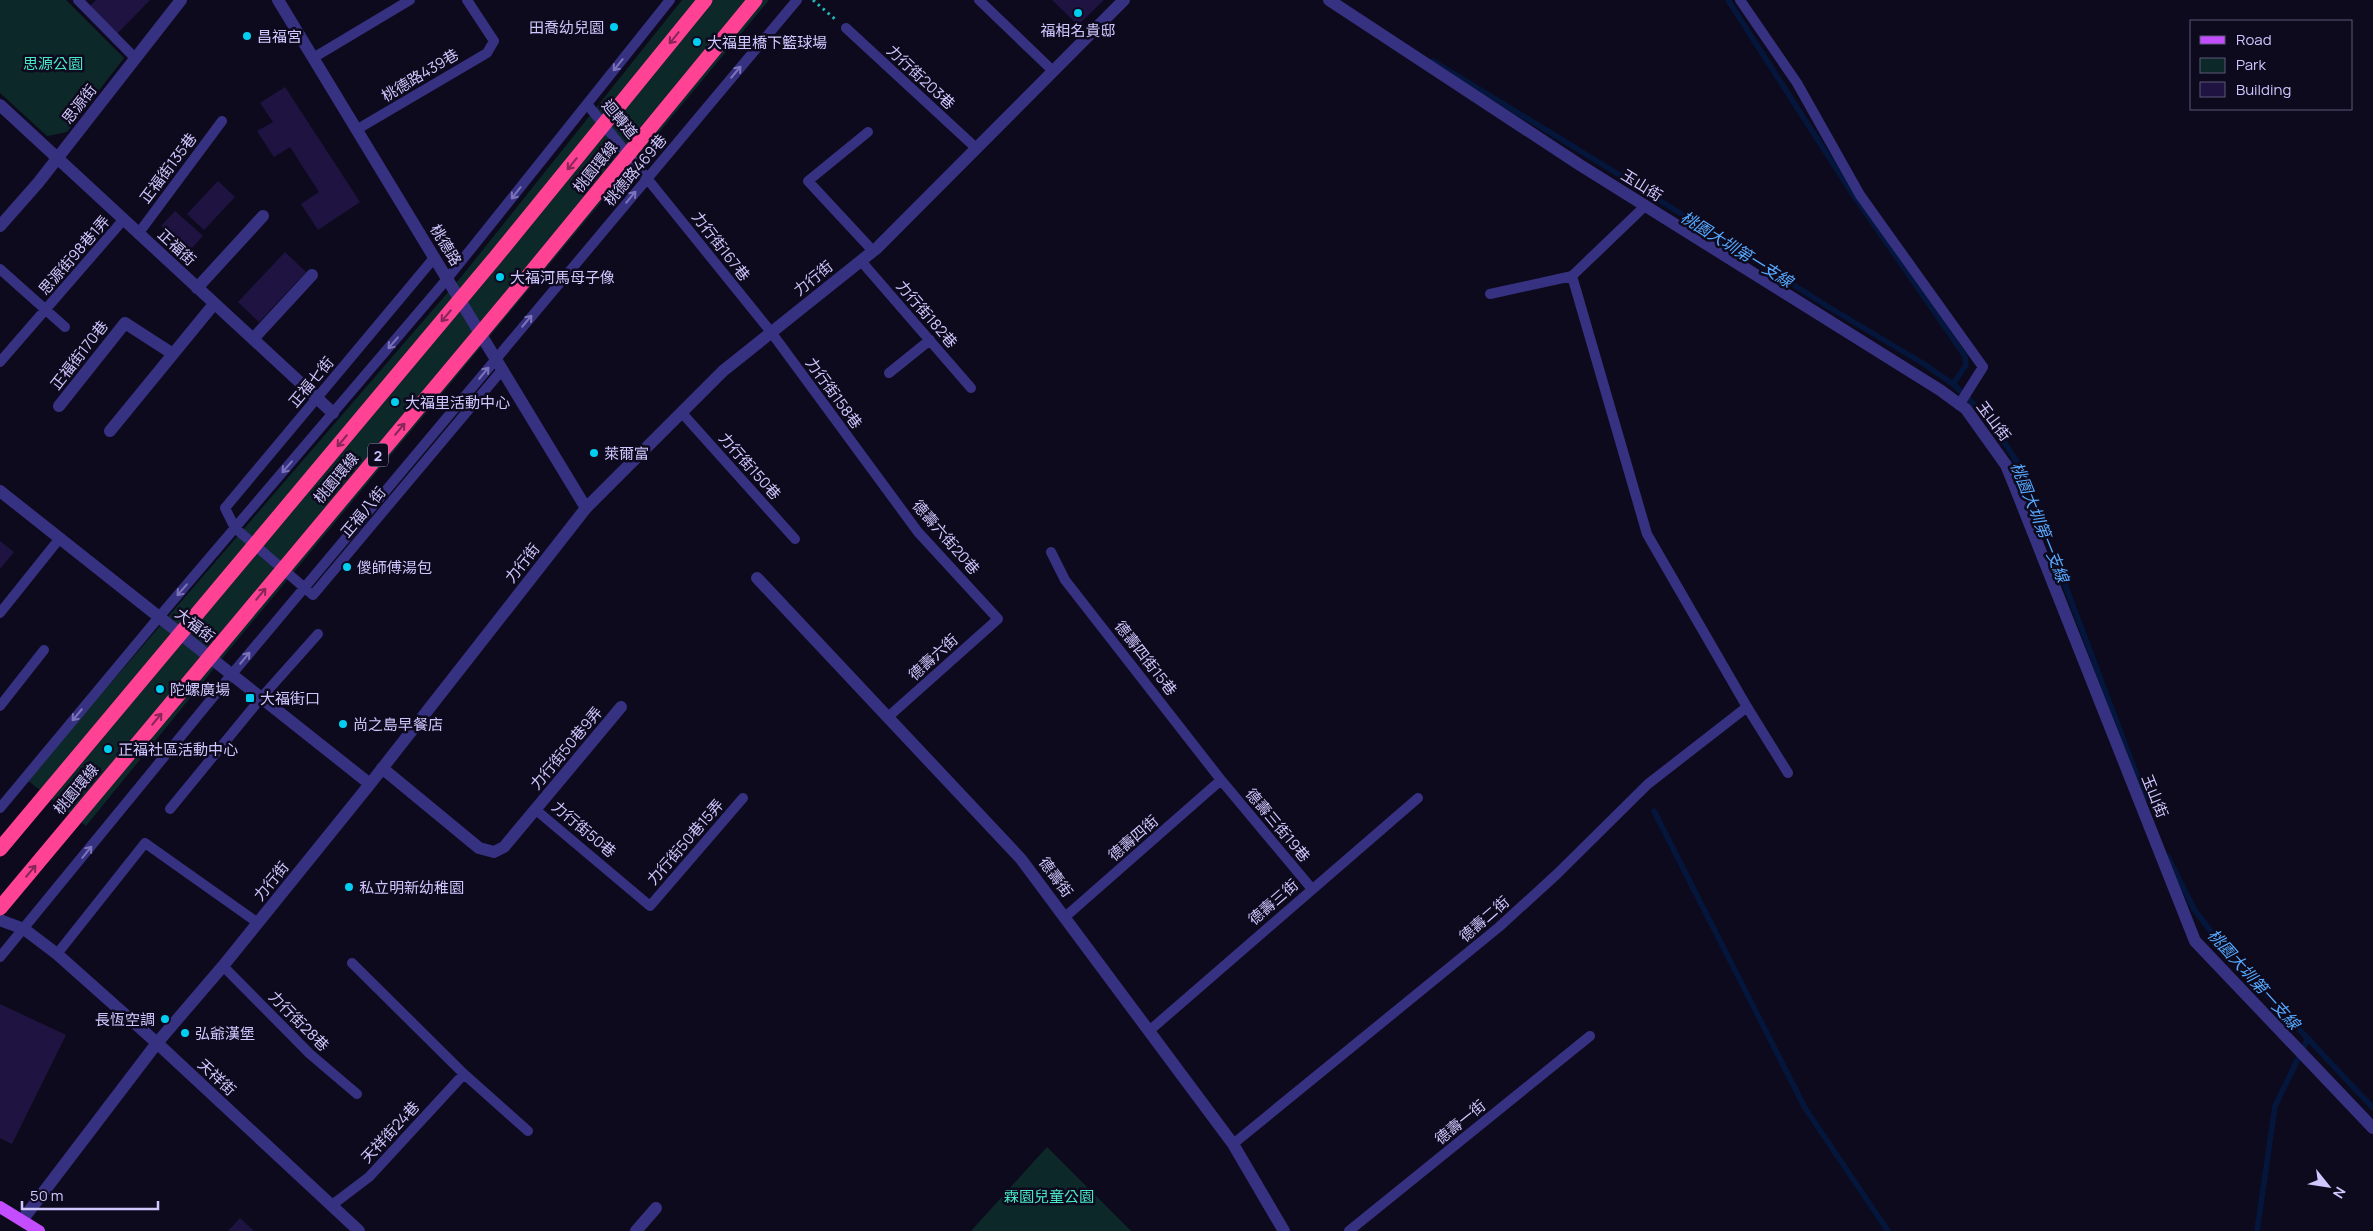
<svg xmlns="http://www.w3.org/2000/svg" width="2373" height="1231" viewBox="0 0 2373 1231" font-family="Manrope,'Noto Sans TC',sans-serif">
<rect width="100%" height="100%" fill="#0e0a1e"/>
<path fill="#0d2828" d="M0 0H66L124 58 67 132 47 136 0 93Z
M682 0H769L229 650 86 826 27 780 462 276Z
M1047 1147 1131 1231H971Z"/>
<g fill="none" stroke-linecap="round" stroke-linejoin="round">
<path stroke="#05163c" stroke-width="5.5" d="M1728 0 1852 193 1965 356 1966 365 1953 384
M1433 61 1618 174 1827 306 1924 364 1953 384 1990 420 2022 470 2145 797
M1654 811 1805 1108 1888 1231
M2168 857 2194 909 2225 950 2373 1108
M2257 1231 2275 1106 2308 1038"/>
</g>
<path fill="#1f1441" d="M96 0H150L115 36 87 9Z
M1052 0H1104L1078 25Z
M285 87 360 202 318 230 301 204 319 192 290 147 274 157 257 131 273 122 260 103Z
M218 181 235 197 204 230 187 214Z
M175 211 203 236 189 251 161 226Z
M285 252 306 272 259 322 238 302Z
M0 541 14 552 0 569Z
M0 1004 66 1035 12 1144 0 1138Z
M240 1218 254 1231H228Z"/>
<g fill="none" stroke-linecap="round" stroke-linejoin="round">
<path stroke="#22b8b5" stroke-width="3" stroke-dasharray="2.5 4" stroke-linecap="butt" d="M813 0 836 20"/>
<path stroke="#373181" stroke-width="10" d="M78 0 136 59
M979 0 1053 71
M1740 0 1797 83 1860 195 1983 367 1959 405
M846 28 976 148
M313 58 410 0
M587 104 771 332 918 532 998 619 888 717
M356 130 487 53 494 41 467 0
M868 132 808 181 873 251
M1645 206 1572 276 1647 534 1747 707 1788 773
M138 234 222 121
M434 258 225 508 235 528 313 595 502 370
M861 261 971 388
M0 269 65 327
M1490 294 1572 276
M0 362 124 219
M889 373 930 340
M682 413 795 539
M1051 552 1065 580 1221 780 1312 889
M0 613 60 538
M0 706 44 650
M0 808 159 617 447 279 670 0
M170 809 261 698 318 634
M536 810 650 906 743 798
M1065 917 1221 780
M57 954 145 843 258 923
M0 957 232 674 797 0
M352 963 464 1074 528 1131
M223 966 310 1054 357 1094
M1149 1031 1418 798
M1233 1144 1499 927 1557 874 1648 784 1747 707
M332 1205 369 1177 464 1074
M1349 1231 1590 1036"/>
<path stroke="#373181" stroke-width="12" d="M278 0 586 508
M1329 0 1580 165 1940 390 1966 409 2006 465 2015 487 2195 941 2373 1128
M0 105 333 413
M0 226 38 183 181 0
M197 288 263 216
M253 339 312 275
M59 406 125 323 173 354
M110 431 214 304
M0 491 370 784
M757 578 1021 859 1233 1144 1284 1231
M382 768 479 848 494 852 504 847 621 707
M0 920 24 929 57 954 157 1043 359 1231
M23 1219 157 1043 223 966 370 784 586 508 723 371 877 248 1124 0
M636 1231 656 1208"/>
<path stroke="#c44eff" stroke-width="12" d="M0 1207 39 1231"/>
<path stroke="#ff4294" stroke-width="15" d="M0 849 495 258 705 0
M0 908 520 286 755 0"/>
</g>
<defs><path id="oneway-shaft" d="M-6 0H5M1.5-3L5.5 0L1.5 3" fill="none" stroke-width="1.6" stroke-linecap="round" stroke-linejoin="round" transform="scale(1.25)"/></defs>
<g stroke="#862659">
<use href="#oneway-shaft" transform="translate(674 38) rotate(129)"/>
<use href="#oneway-shaft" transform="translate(572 164) rotate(129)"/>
<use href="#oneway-shaft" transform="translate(446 316) rotate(130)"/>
<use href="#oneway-shaft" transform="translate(400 429) rotate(-50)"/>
<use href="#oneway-shaft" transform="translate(342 441) rotate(130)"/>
<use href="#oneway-shaft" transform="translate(261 594) rotate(-50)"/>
<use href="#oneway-shaft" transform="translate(157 719) rotate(-50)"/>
<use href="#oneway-shaft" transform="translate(31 871) rotate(-50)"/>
</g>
<g stroke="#7c74ba">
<use href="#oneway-shaft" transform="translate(618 65) rotate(129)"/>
<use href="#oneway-shaft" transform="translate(736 72) rotate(-50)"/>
<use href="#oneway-shaft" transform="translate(516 193) rotate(128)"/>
<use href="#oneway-shaft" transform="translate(631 197) rotate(-50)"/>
<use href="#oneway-shaft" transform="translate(527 321) rotate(-50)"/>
<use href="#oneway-shaft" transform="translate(393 343) rotate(131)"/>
<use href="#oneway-shaft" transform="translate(484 373) rotate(-50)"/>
<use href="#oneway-shaft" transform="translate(287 467) rotate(131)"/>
<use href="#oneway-shaft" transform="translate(182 590) rotate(131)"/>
<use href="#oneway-shaft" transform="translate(245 658) rotate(-50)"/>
<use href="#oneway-shaft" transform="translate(77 715) rotate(130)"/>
<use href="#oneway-shaft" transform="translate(87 852) rotate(-51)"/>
</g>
<g fill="#00cff2" stroke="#0e0a1e" stroke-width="2">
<circle cx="1078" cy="13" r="5"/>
<circle cx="614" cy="27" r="5"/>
<circle cx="247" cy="36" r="5"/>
<circle cx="697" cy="42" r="5"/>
<circle cx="500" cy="277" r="5"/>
<circle cx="395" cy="402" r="5"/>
<circle cx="594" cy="453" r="5"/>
<circle cx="347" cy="567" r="5"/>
<circle cx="160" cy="689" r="5"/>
<rect x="245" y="693" width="10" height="10" rx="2.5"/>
<circle cx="343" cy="724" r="5"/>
<circle cx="108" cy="749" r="5"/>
<circle cx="349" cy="887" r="5"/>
<circle cx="165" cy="1019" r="5"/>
<circle cx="185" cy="1033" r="5"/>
</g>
<g text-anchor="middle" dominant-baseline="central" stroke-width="5" stroke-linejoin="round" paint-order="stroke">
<rect fill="#0e0a1e" stroke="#968ebc" stroke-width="1" x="368" y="443.5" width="20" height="23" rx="4"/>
<g font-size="14" font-weight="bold" fill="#d0c7ff">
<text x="378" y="455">2</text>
</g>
<g font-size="15" fill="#d0c7ff" stroke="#0e0a1e" text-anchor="start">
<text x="604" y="27" text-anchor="end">田喬幼兒園</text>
<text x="1078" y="30" text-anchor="middle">福相名貴邸</text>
<text x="257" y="36">昌福宮</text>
<text x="707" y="42">大福里橋下籃球場</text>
<text x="510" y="277">大福河馬母子像</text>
<text x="405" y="402">大福里活動中心</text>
<text x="604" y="453">萊爾富</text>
<text x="357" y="567">儍師傅湯包</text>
<text x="170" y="689">陀螺廣場</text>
<text x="260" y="698">大福街口</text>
<text x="353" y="724">尚之島早餐店</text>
<text x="118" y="749">正福社區活動中心</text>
<text x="359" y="887">私立明新幼稚園</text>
<text x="155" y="1019" text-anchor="end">長恆空調</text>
<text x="195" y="1033">弘爺漢堡</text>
</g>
<g font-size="15" fill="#49e9c8" stroke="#0e0a1e">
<text x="53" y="63">思源公園</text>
<text x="1049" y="1196">霖園兒童公園</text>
</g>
<g font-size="15" fill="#d0c7ff" stroke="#0e0a1e">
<text transform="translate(420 75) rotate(-31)">桃德路439巷</text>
<text transform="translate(921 77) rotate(43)">力行街203巷</text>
<text transform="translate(79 104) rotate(-52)">思源街</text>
<text transform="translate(620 119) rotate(50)">迴轉道</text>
<text transform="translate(595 167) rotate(-51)">桃園環線</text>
<text transform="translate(168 168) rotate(-53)">正福街135巷</text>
<text transform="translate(635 170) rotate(-50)">桃德路469巷</text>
<text transform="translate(1642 185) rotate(32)">玉山街</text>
<text transform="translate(446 245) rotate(59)">桃德路</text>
<text transform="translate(721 246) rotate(52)">力行街167巷</text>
<text transform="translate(177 247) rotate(43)">正福街</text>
<text transform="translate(74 255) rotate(-49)">思源街98巷1弄</text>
<text transform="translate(813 278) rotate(-39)">力行街</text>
<text transform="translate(927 314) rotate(49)">力行街182巷</text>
<text transform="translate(79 355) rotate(-52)">正福街170巷</text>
<text transform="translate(311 382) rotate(-50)">正福七街</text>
<text transform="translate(834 393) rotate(54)">力行街158巷</text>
<text transform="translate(1994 421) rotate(53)">玉山街</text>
<text transform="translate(750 466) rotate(48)">力行街150巷</text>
<text transform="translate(336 478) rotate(-50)">桃園環線</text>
<text transform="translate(363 512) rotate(-50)">正福八街</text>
<text transform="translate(946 537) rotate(49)">德壽六街20巷</text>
<text transform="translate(522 563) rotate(-52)">力行街</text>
<text transform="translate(195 625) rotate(38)">大福街</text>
<text transform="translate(933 657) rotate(-42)">德壽六街</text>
<text transform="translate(1146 658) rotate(52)">德壽四街15巷</text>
<text transform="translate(566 748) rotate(-50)">力行街50巷9弄</text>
<text transform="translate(76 789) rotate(-50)">桃園環線</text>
<text transform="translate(2155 796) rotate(68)">玉山街</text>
<text transform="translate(1278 825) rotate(50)">德壽三街19巷</text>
<text transform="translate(584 829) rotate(40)">力行街50巷</text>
<text transform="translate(1133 838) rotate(-41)">德壽四街</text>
<text transform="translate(685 842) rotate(-49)">力行街50巷15弄</text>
<text transform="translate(1056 877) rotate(54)">德壽街</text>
<text transform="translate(271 881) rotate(-51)">力行街</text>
<text transform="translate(1273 902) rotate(-41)">德壽三街</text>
<text transform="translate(1484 919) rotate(-41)">德壽二街</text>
<text transform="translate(299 1021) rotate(45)">力行街28巷</text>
<text transform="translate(217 1077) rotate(43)">天祥街</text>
<text transform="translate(1460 1122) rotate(-39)">德壽一街</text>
<text transform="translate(390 1132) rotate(-47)">天祥街24巷</text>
</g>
<g font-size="16" font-style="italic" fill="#55a9ff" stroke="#0e0a1e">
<text transform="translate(1737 249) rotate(32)">桃園大圳第一支線</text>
<text transform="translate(2040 522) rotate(68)">桃園大圳第一支線</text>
<text transform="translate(2254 979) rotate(48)">桃園大圳第一支線</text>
</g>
</g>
<rect x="2190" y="20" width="162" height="90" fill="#0e0a1e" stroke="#5c5678"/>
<rect x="2200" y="36" width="25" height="8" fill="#c44eff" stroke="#5c5678"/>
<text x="2236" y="45" font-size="15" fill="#d0c7ff">Road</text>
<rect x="2200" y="58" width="25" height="15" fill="#0d2828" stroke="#5c5678"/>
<text x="2236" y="70" font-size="15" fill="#d0c7ff">Park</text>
<rect x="2200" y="82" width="25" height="15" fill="#1f1441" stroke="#5c5678"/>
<text x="2236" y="95" font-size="15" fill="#d0c7ff">Building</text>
<g transform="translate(2328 1186) rotate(120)" stroke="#0e0a1e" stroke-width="4" paint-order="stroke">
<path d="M0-4L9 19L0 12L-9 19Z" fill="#d0c7ff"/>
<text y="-8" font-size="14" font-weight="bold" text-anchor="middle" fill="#d0c7ff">N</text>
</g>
<path d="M22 1201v8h136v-8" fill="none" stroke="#d0c7ff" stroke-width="2.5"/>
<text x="30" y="1201" font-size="15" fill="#d0c7ff" stroke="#0e0a1e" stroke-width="4" paint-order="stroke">50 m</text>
</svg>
